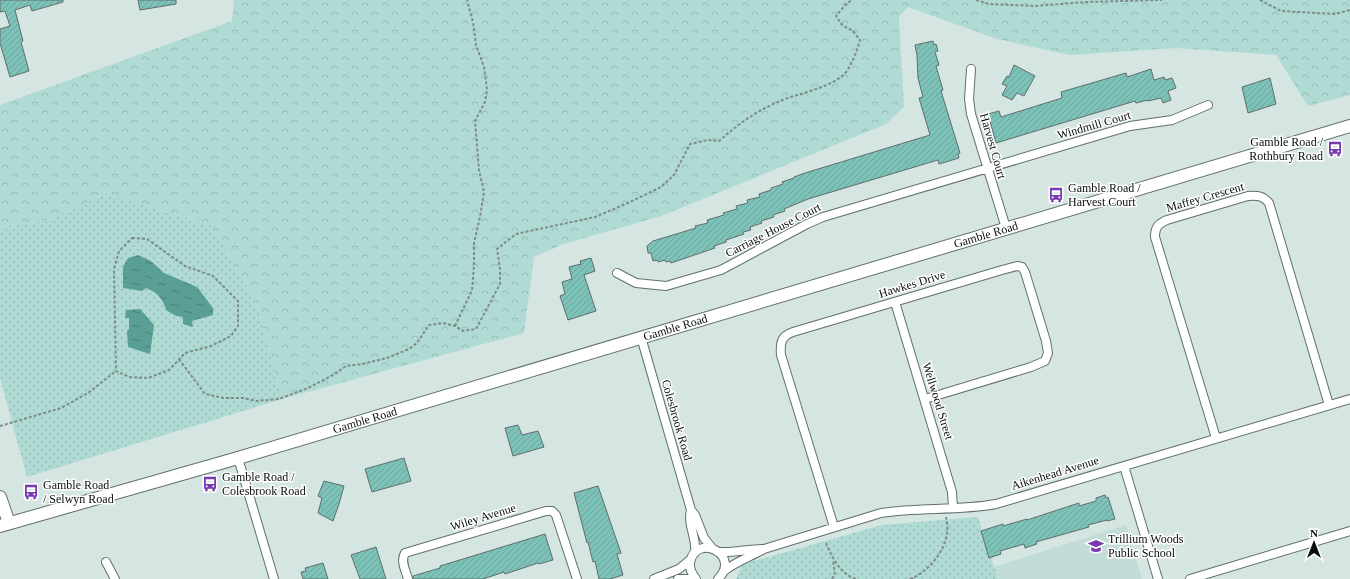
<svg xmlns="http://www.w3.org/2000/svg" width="1350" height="579" viewBox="0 0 1350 579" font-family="'Times New Roman',serif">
<defs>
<pattern id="grass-dots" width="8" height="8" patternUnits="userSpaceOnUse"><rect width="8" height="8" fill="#afdbd4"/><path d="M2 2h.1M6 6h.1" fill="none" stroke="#95bbb5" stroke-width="1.8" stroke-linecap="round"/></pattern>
<pattern id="forest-crowns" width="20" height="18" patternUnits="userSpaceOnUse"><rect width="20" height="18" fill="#afdbd4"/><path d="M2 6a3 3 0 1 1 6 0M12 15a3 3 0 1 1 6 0" fill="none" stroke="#95bbb5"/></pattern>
<pattern id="water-ripples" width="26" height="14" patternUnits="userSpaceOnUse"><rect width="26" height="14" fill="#599f95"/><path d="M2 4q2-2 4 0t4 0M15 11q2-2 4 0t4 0" fill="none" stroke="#488078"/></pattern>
<pattern id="building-hatch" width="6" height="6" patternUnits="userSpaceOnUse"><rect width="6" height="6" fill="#7cc2b8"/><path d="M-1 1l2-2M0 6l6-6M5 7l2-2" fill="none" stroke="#6aa69d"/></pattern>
</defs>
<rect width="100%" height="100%" fill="#d5e5e2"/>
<path fill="#c2dcd7" d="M1126 525 1142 579H998L994 567Z"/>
<path fill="url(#grass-dots)" d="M106 194 213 226 257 305 282 399 27 477 0 378V227L45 221Z
M978 517 998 579H736L743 564 882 525Z"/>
<path fill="url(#forest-crowns)" d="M234 0H1350V95L1308 106 1276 55 1176 48 1070 55 997 39 908 7 899 17 904 107 886 124 661 216 563 244 534 257 524 333 282 399 257 305 213 226 106 194 45 221 0 227V105L232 21Z"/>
<path fill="url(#water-ripples)" d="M138 255 151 261 164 273 197 287 213 308V315L192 321 193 327 183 324V317L176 316 166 310C163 299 157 292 146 288L142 291 123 288V267L128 258Z
M140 309 154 325 150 354 128 347 127 331 129 329V318H125L126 310Z"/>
<path fill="url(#building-hatch)" stroke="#606e6b" d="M0 0H63V2L32 11 30 5 15 10 23 41 21 42 29 71 10 77 0 43V29L10 26 5 11 0 12Z
M138 0H176V4L140 10Z
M933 41 934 45 936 44 938 51 935 52 939 65 936 66 943 90 941 91 960 153 958 154 959 158 939 164 938 160 808 199 784 209 785 211 773 215 774 217 761 221 762 223 750 227 751 230 743 232 744 234 726 240V242L714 246 715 248 671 263 670 261 666 262 665 260 658 262 657 260 653 261 651 253H648L647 246 653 241 696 228 695 226 708 223 707 220 724 215 723 213 737 209 736 206 748 203 747 200 760 197 759 194 771 190V188L783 184 782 182 794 178V177L805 173 930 135 919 98 923 97 918 78 917 55 915 45Z
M1014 65 1035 76 1024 96 1017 93 1012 100 1002 95 1007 86 1002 84 1007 76 1009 77Z
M1151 69 1154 80 1164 77 1165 80 1172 78 1176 88 1168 91 1171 100 1163 103 1161 98 1148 101V100L1136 103 1135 101 996 143 988 114 999 111 1001 117 1062 98 1061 92 1126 73 1127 77Z
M1270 78 1276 104 1248 113 1242 87Z
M591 258 595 271 584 275 596 311 568 320 560 296 565 294 562 282 572 279 569 267 581 264 580 261Z
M518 425 522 435 538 431 544 447 513 456 505 428Z
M404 458 411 481 372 492 365 469Z
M324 481 344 486 339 504 333 521 318 513 322 498 318 496Z
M598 486 621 553 617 554 623 575 610 579H599L595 561 593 562 588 542 587 543 574 493Z
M1105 495 1106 498 1108 497 1115 519 1107 521V520L1088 525 1089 527 1036 542 1037 544 1025 548 1024 544 1000 551 1001 554 989 558 981 531 1003 524V526L1027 519V520L1079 503V506L1096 501V498Z
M545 534 553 560 539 564 538 563 505 574 504 572 483 579H413V576L440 568V566Z
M376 547 386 579H360L351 555Z
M323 563 328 579H303L301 572 306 571 305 568Z"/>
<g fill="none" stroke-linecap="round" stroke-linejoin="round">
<g stroke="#606f6c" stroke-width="10">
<path id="street" d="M971 69 969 99 971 114 1006 228
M617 273 636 283 666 286 721 270 807 224 823 217 1130 126 1172 120 1208 105
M895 302 952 492 953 508
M641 337 691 510 695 515 704 538 712 548
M1216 438 1155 237C1155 227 1158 224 1167 220L1248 196C1258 195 1263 196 1269 203L1329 405
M238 458 274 579
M1124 466 1158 579
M691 510C687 524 697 538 695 553
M834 527 781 355C780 343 781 336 793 332L1002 270 1017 266 1022 267 1025 272 1046 341 1048 353 1045 361 1031 367 925 399
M718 552C735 553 747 549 763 549
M106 562 115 579
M724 571C737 561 750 557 764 549L881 513C919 507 958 511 996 504L1350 399
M408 579C406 571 400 561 405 553L546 511H552L556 515 577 579
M654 579 679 569 691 559
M678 579H692
M696 579C692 574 689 569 690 562 697 532 742 555 718 579
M1190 579 1350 531"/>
</g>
<g stroke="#606f6c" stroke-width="14">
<g id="secondary">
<path d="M0 497 9 523"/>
<path id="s1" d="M0 526 238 458 1350 126"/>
</g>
</g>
<path stroke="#7f8b89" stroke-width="2" stroke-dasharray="3 2" stroke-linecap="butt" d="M976 0 989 4 1035 6 1085 2 1162 0
M1260 0 1281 11 1335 14 1350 10
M132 238 147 239 185 266 213 276 238 301V326L231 336 211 346 185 353 169 370 148 378 129 377 116 371 114 269 119 251Z
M455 326 472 290 474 266V243L480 217 484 192 479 170 475 121 485 102 487 89 484 67 476 45 473 22 467 0
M179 359 205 394 223 398H243L256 401 279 399 308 388 333 375 346 366 362 364 387 358 409 349 417 343 429 325 443 323 455 326 463 331 476 329 500 284V269L497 249 516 234 595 217 628 203 661 187 674 175 690 144 708 140 719 141C737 125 756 111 778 102 797 93 834 88 847 71 853 61 857 51 860 40L853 31 842 25 836 16 847 3 852 0
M0 426 61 408 88 393 116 371
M826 543C832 557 840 574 856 579
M832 579 835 573 833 561
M910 579C927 573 945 552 947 533 948 528 947 522 946 517"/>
<use href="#street" stroke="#fff" stroke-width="8"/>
<use href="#secondary" stroke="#fff" stroke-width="12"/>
</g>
<defs>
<g id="bus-bare" transform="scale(1.2)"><path d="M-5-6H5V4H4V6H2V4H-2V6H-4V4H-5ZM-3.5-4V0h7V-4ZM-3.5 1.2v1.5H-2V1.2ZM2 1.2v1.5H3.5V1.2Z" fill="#783ab0" stroke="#fff" stroke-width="2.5" paint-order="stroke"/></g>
<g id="school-bare" transform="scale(1.2)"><path d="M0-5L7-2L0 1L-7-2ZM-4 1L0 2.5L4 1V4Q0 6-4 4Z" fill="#783ab0" stroke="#fff" stroke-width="2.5" paint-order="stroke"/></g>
</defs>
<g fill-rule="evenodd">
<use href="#bus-bare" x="1335" y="149"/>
<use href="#bus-bare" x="1056" y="195"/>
<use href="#bus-bare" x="210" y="484"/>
<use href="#bus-bare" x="31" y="492"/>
<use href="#school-bare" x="1096" y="546"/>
</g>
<g text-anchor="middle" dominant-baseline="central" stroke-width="3" stroke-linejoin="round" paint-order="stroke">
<g font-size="12" fill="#080d0c" stroke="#fff">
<text transform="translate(1094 125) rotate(-16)">Windmill Court</text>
<text transform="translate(993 146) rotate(74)">Harvest Court</text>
<text transform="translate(1205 197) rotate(-16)">Maffey Crescent</text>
<text transform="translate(773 230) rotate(-27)">Carriage House Court</text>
<text stroke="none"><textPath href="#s1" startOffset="1028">Gamble Road</textPath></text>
<text transform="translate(912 284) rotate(-17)">Hawkes Drive</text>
<text stroke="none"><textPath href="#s1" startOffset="704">Gamble Road</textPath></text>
<text transform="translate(938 401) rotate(73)">Wellwood Street</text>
<text stroke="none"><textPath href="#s1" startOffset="380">Gamble Road</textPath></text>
<text transform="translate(677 420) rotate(74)">Colesbrook Road</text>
<text transform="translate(1055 473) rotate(-17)">Aikenhead Avenue</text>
<text transform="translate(483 517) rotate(-17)">Wiley Avenue</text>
</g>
<g font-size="12" fill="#080d0c" stroke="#fff" text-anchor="start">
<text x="1323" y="142" text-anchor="end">Gamble Road /<tspan x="1323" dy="14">Rothbury Road</tspan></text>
<text x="1068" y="188">Gamble Road /<tspan x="1068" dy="14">Harvest Court</tspan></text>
<text x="222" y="477">Gamble Road /<tspan x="222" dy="14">Colesbrook Road</tspan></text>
<text x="43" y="485">Gamble Road<tspan x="43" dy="14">/ Selwyn Road</tspan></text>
<text x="1108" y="539">Trillium Woods<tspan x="1108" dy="14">Public School</tspan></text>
</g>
</g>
<g transform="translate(1314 543)" stroke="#ffffff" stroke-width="3" paint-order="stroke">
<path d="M0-3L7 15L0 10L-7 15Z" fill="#080d0c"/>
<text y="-6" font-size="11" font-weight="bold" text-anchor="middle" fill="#080d0c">N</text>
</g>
</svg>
